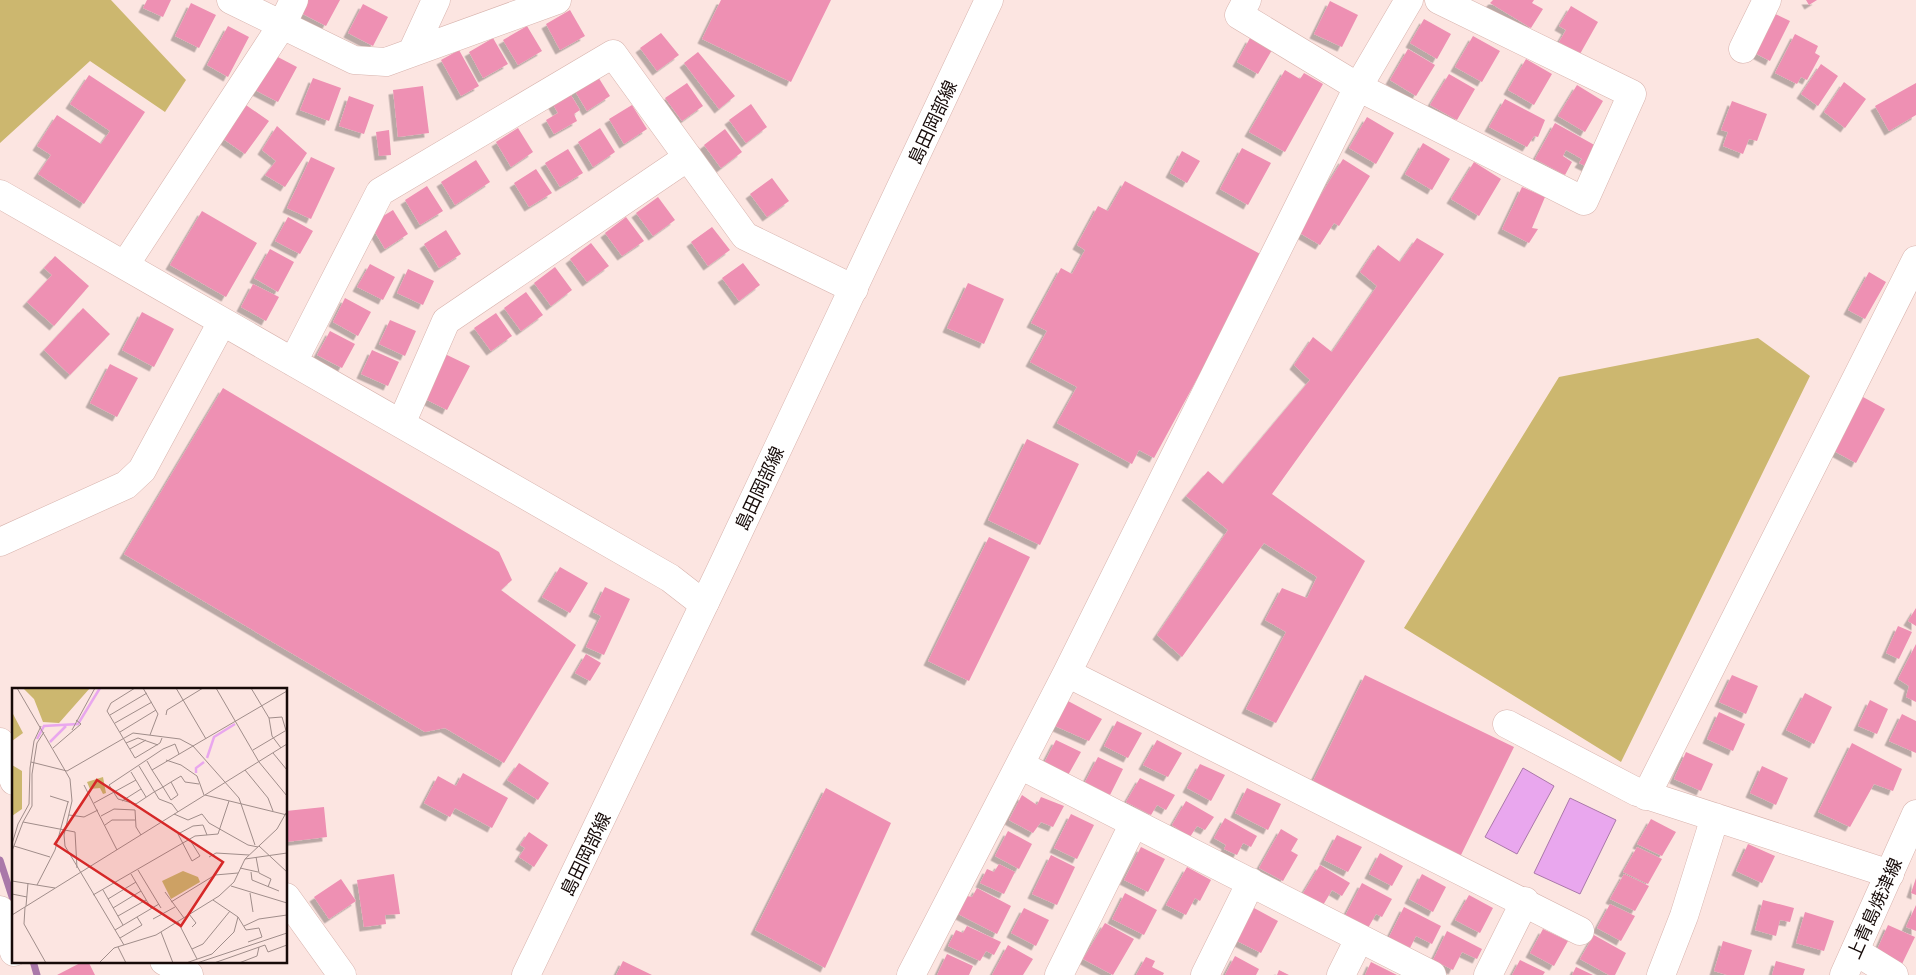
<svg xmlns="http://www.w3.org/2000/svg" width="1916" height="975" viewBox="0 0 1916 975" font-family="Ubuntu,'Noto Sans JP',sans-serif">
<defs>
<filter id="shadow"><feDropShadow dx="-4.5" dy="4.5" stdDeviation="0" flood-color="#0004"/></filter>
</defs>
<rect width="100%" height="100%" fill="#fce5e1"/>
<path fill="#ccb76f" d="M0 0H111L186 80 165 112 90 61 0 143Z
M1758 338 1810 376 1621 762 1404 628 1559 377Z"/>
<path fill="#e9a7ee" stroke="#aa78a9" d="M1523 768 1554 786 1517 854 1485 837Z
M1570 798 1616 820 1580 894 1534 873Z"/>
<g fill="none" stroke-linecap="round" stroke-linejoin="round">
<path stroke="#aa78a9" stroke-width="7" d="M0 860 14 903
M33 961 37 975"/>
</g>
<path fill="#ee90b3" filter="url(#shadow)" d="M147 0H171L163 17 143 8Z
M308 0H340L326 26 301 13Z
M721 0H831L791 82 702 39Z
M1493 0H1534L1532 3 1543 9 1531 28 1490 3Z
M1806 0H1817L1809 5Z
M1330 1 1358 15 1342 47 1314 34Z
M191 3 216 15 199 48 175 36Z
M363 4 388 17 373 46 348 33Z
M1571 6 1598 22 1580 54 1559 42 1566 30 1559 26Z
M570 10 585 36 560 50 546 24Z
M1769 11 1790 21 1770 61 1749 50Z
M1424 19 1451 34 1437 59 1410 43Z
M228 26 249 37 228 77 207 65Z
M527 26 542 51 518 65 503 40Z
M661 33 679 55 657 71 640 48Z
M1795 34 1818 46 1815 53 1820 56 1807 80 1801 77 1797 84 1775 73Z
M1473 36 1500 51 1482 82 1455 67Z
M493 38 508 64 483 78 469 52Z
M1250 38 1272 50 1258 74 1237 62Z
M1408 49 1435 65 1416 96 1390 80Z
M459 50 479 86 461 96 441 60Z
M698 52 735 96 719 109 684 63Z
M274 55 297 67 278 102 255 90Z
M1526 59 1552 74 1534 105 1508 90Z
M1821 64 1838 76 1818 106 1801 94Z
M1285 70 1300 79 1304 73 1323 84 1285 152 1249 132Z
M595 72 610 96 587 111 572 86Z
M1449 74 1475 89 1457 120 1430 105Z
M89 75 145 112 84 204 38 174 51 155 37 146 57 115 101 144 110 131 70 104Z
M313 78 341 88 329 121 300 110Z
M1844 82 1866 99 1845 128 1824 112Z
M687 83 703 106 682 121 665 98Z
M1916 83V115L1889 131 1875 106Z
M1577 85 1603 101 1585 132 1558 116Z
M423 86 429 133 398 137 393 90Z
M568 90 580 110 574 114 577 121 554 134 546 120 558 113 551 101Z
M349 96 374 105 364 134 339 126Z
M1505 99 1545 120 1538 137 1534 136 1527 147 1489 127Z
M1732 101 1767 114 1757 141 1749 139 1743 154 1723 146 1728 132 1721 130Z
M243 103 269 121 245 154 219 136Z
M751 104 767 127 746 143 729 120Z
M632 105 647 129 624 144 609 119Z
M1367 117 1394 133 1376 164 1349 148Z
M1555 123 1598 147 1587 167 1579 163 1582 159 1566 150 1563 156 1572 162 1565 175 1535 159Z
M277 126 307 153 285 187 265 175 276 161 262 150Z
M518 128 533 152 511 167 496 142Z
M600 128 615 152 593 167 578 142Z
M725 129 742 152 721 168 704 145Z
M389 130 391 155 379 156 376 132Z
M1423 143 1450 159 1432 190 1405 174Z
M1242 148 1271 163 1248 205 1220 189Z
M568 149 583 173 560 187 545 163Z
M1182 151 1200 161 1187 183 1170 173Z
M311 157 335 168 311 219 287 208Z
M1343 159 1370 176 1339 226 1334 223 1320 245 1298 232Z
M476 160 490 182 455 205 441 182Z
M1474 162 1501 179 1479 216 1451 199Z
M536 169 552 193 529 207 514 183Z
M772 178 789 201 767 217 750 194Z
M1125 181 1264 256 1154 458 1139 450 1132 464 1057 423 1077 387 1030 362 1047 331 1031 323 1061 268 1072 274 1085 250 1077 245 1098 206 1108 211Z
M427 186 443 211 420 225 405 200Z
M1522 187 1545 197 1532 228 1538 229 1529 243 1502 229Z
M658 197 675 220 653 236 636 213Z
M393 210 408 234 385 249 370 224Z
M202 211 257 243 226 297 170 265Z
M288 217 313 231 300 254 275 241Z
M626 217 644 241 622 256 605 233Z
M712 227 730 250 708 266 691 242Z
M446 230 461 254 439 268 424 244Z
M1417 238 1444 254 1272 494 1365 561 1276 723 1246 709 1286 632 1265 620 1282 588 1307 598 1317 577 1264 543 1182 657 1157 635 1228 530 1186 496 1208 471 1223 484 1310 380 1294 365 1313 337 1332 352 1377 286 1360 272 1378 245 1400 262Z
M591 243 609 266 587 282 570 259Z
M270 249 294 262 278 292 254 278Z
M55 256 89 286 54 326 27 302 52 275 44 268Z
M743 263 760 285 739 301 722 278Z
M370 264 395 277 383 300 357 287Z
M555 267 572 290 551 306 534 283Z
M408 269 434 281 423 305 397 293Z
M1869 272 1886 282 1865 319 1848 310Z
M968 283 1004 299 984 344 947 328Z
M253 284 279 297 266 321 241 307Z
M526 292 543 315 521 331 504 308Z
M345 298 371 312 358 336 333 322Z
M83 308 110 334 70 375 44 350Z
M142 312 174 329 154 367 122 350Z
M496 313 512 336 491 351 474 328Z
M390 320 416 331 405 356 379 344Z
M330 331 355 344 342 368 317 355Z
M372 350 399 362 388 386 361 374Z
M445 354 470 366 447 410 423 398Z
M110 364 138 378 117 417 90 403Z
M223 388 499 552 512 580 501 590 576 645 504 763 445 728 425 732 124 554Z
M1863 397 1885 409 1856 463 1834 451Z
M1027 439 1079 464 1040 545 988 520Z
M989 537 1030 557 969 681 928 661Z
M560 567 588 583 570 613 542 597Z
M605 587 630 599 604 655 586 647 601 616 593 612Z
M1916 608V626L1908 621Z
M1898 626 1912 632 1899 659 1886 653Z
M1916 644V702L1906 697 1909 686 1898 679Z
M586 654 601 663 590 681 575 673Z
M1365 675 1514 747 1460 857 1311 785Z
M1732 675 1758 686 1746 714 1719 702Z
M1805 693 1832 707 1814 744 1786 730Z
M1870 700 1888 709 1877 734 1858 726Z
M1068 701 1102 719 1089 741 1055 726Z
M1719 712 1745 724 1733 751 1707 739Z
M1902 714 1916 721V753L1889 741Z
M1117 721 1142 733 1128 758 1104 746Z
M1056 740 1081 752 1067 777 1043 765Z
M1157 740 1182 753 1168 777 1143 765Z
M1852 743 1902 769 1893 791 1874 784 1850 827 1818 812Z
M1686 752 1713 764 1701 791 1674 779Z
M1098 757 1123 769 1110 795 1085 782Z
M519 763 549 783 538 800 507 780Z
M1200 764 1225 775 1211 801 1187 788Z
M1762 766 1788 778 1776 805 1750 793Z
M463 773 508 798 492 828 455 808 450 817 424 803 438 776 456 786Z
M1140 778 1175 795 1166 810 1157 805 1151 815 1126 802Z
M826 788 891 823 825 968 755 930Z
M1247 788 1281 804 1268 830 1235 813Z
M1022 795 1037 805 1041 797 1064 806 1053 827 1041 822 1033 833 1009 820Z
M1186 801 1214 817 1205 830 1197 826 1190 837 1172 825Z
M324 807 327 837 286 842V811Z
M1071 814 1094 825 1077 859 1054 848Z
M1225 818 1257 836 1251 847 1243 843 1237 855 1224 849 1226 845 1214 838Z
M1651 819 1676 832 1662 856 1637 844Z
M1281 829 1298 839 1291 851 1298 855 1283 881 1259 868Z
M1008 831 1032 844 1019 869 995 856Z
M529 832 548 845 534 867 519 857 525 848 520 845Z
M1337 835 1362 847 1348 872 1324 860Z
M1748 844 1775 856 1762 883 1736 871Z
M1141 847 1165 859 1148 892 1124 880Z
M1637 847 1662 859 1648 884 1623 872Z
M1380 853 1403 866 1392 886 1369 874Z
M1051 855 1075 867 1057 905 1032 894Z
M999 864 1015 872 1004 894 980 883 987 869 994 872Z
M1320 865 1350 883 1342 896 1332 890 1322 907 1302 895Z
M1187 867 1211 880 1200 901 1195 898 1186 915 1166 905Z
M394 874 400 914 385 915 386 924 364 927 357 880Z
M1422 874 1446 887 1433 912 1409 899Z
M1624 874 1649 886 1635 911 1610 899Z
M1916 878V895L1911 893Z
M341 879 356 901 329 919 314 897Z
M1362 883 1392 899 1382 917 1376 914 1368 928 1345 916Z
M977 888 1011 906 997 934 958 914 967 896 972 897Z
M1125 893 1157 910 1144 935 1112 919Z
M1469 895 1493 908 1480 933 1455 920Z
M1763 900 1794 908 1790 922 1780 920 1776 936 1755 930Z
M1610 904 1635 916 1621 941 1597 928Z
M1916 905V931L1906 927Z
M1404 907 1441 926 1432 944 1416 936 1409 950 1388 939Z
M1024 908 1049 920 1036 946 1011 933Z
M1254 908 1278 921 1261 953 1237 941Z
M1805 912 1834 921 1824 951 1796 943Z
M1105 923 1134 939 1113 975 1083 959Z
M1888 925 1915 937 1902 964 1876 952Z
M967 926 1001 942 994 955 986 951 980 961 948 946 956 930 963 933Z
M1543 929 1568 941 1554 966 1530 953Z
M1447 931 1482 949 1477 959 1462 952 1453 970 1433 960Z
M1594 935 1626 953 1615 975H1609L1580 959Z
M1723 941 1752 950 1744 975H1727L1714 971Z
M1008 945 1033 959 1023 975H992Z
M947 954 973 966 969 975H937Z
M1235 956 1259 969 1256 975H1225Z
M1146 957 1155 961 1152 967 1164 973 1163 975H1136Z
M1520 960 1545 972 1543 975H1512Z
M84 961H88L95 975H57Z
M623 961 652 975H616Z
M1776 961 1805 969 1803 975H1772Z
M1371 962 1397 975H1365Z
M1576 967 1593 975H1572Z
M1279 970 1289 975H1277Z"/>
<g fill="none" stroke-linecap="round" stroke-linejoin="round">
<g stroke="#d7b3ad" stroke-width="29">
<path id="street" d="M231 0 354 60 386 62 557 0
M1247 0 1239 15 1358 87 1584 201 1632 94 1439 0
M1743 49 1767 0
M412 52 436 0
M0 194 670 578 697 599 705 602
M125 265 282 25 294 0
M293 362 380 192 613 54 745 236 854 289
M401 424 446 321 688 157
M0 542 126 485 142 470 222 322
M1067 673 1580 931
M1507 724 1637 792 1890 874
M1020 765 1432 975
M1646 796 1916 260
M286 897 342 975
M0 910 14 952
M1855 951 1894 975
M911 975 1067 673 1358 87 1409 0
M1059 975 1134 823
M1205 975 1251 882
M1341 975 1359 939
M1488 975 1525 901
M1661 975 1684 916 1715 817"/>
</g>
<g stroke="#d7b3ad" stroke-width="29">
<path id="secondary" d="M0 742 14 781
M164 961 189 975
M526 975 721 569 989 0
M1844 975 1916 814"/>
</g>
<use href="#street" stroke="#fff" stroke-width="28"/>
<use href="#secondary" stroke="#fff" stroke-width="28"/>
</g>
<g text-anchor="middle" dominant-baseline="central" stroke-width="5" stroke-linejoin="round" paint-order="stroke">
<g font-size="18" fill="#160a08" stroke="#fff">
<text transform="translate(932 122) rotate(-65)">島田岡部線</text>
<text transform="translate(759 488) rotate(-65)">島田岡部線</text>
<text transform="translate(585 854) rotate(-64)">島田岡部線</text>
<text transform="translate(1874 908) rotate(-66)">上青島焼津線</text>
</g>
</g>
<g transform="translate(12 688)">
<rect width="275" height="275" fill="#fce5e1"/>
<path d="M11 0H78L47 35 31 34 22 11ZM0 24 11 45 0 53ZM0 77 10 83V121L0 128ZM91 89 94 105 91 106 88 100 78 101 75 94ZM171 183 186 189 188 194 159 211 150 193Z" fill="#ccb76f"/>
<path fill="none" stroke="#e9a7ee" stroke-width="2.5" d="M25 51 32 38 66 36 88 0M38 54 54 38M195 70 202 49 223 36M184 85V80L192 74"/>
<path fill="none" stroke="#a08d8a" stroke-width="1" d="M5 0 58 91 60 113 52 147 53 158 112 257M123 0 99 15 95 23 123 70 148 55 150 50M131 0 146 26 138 47M164 0 194 51M204 0 247 74 275 108M239 0 257 30 260 48 269 60M98 27 135 5M154 27 155 22 191 0M257 30 270 29 275 46M103 35 140 14M60 42 83 0M108 44 144 22M114 55 126 50 146 57M41 60 69 36 64 32M118 61 134 52M241 62 273 43M261 65 275 82M154 72 169 77 185 88 192 107M135 73 140 82 151 99 159 112 166 107 159 94 151 99 142 104 124 116 106 111 97 97 151 61 163 56 167 66M19 74 55 83 121 45 168 51 181 58 227 110 243 157M127 78 147 111 160 116 166 124M140 82 275 3M233 82 256 110 261 123M119 84 134 109M159 94 169 88 173 94 187 96M72 97 105 162M193 107 275 127M38 108 57 114M110 113 129 101M82 115 124 92M162 126 176 132 190 126 197 135 236 157 246 159M57 127 72 129 86 122M89 128 102 121 123 122 124 139 129 147M11 134 20 118V86L25 55 32 44M93 137 100 132H123M178 152 188 168 180 173 166 146 181 138 191 137 195 147M0 156 6 136 17 116 18 80 22 53 29 38M2 158 38 169M247 158 275 184M0 163 11 134 63 144 65 180M197 169 204 165 237 167M244 169 247 185 259 191 256 199M233 171 265 141 274 125M228 180 246 184M126 182 149 220M239 184 240 192 267 203M119 186 139 220M0 193 43 200M25 197 43 162 56 114M219 198 275 215M91 202 111 237M153 204 172 230M238 205 241 224M0 206 15 209M81 207 183 148 206 146 217 113M96 211 124 194M201 212 226 229 234 242 247 240 250 249 236 254M159 214 203 187 226 185M14 218 16 195M13 219 12 236 34 275M101 220 129 203M177 226 184 235 180 239M0 227 275 56M106 228 134 212M141 231 163 219M166 234 185 271M232 238 247 231 275 227M103 242 147 216M149 244 161 275M108 250 130 237 125 229M106 259 114 275M180 261 191 256 218 223M87 275 102 260 144 247 207 208 222 194 233 171 275 165M174 275 200 266 222 244 226 229M185 275 275 245M202 275 253 257 256 264 275 257M227 275 245 268 247 259"/>
<path fill="#d62828" fill-opacity="0.15" stroke="#d62828" stroke-width="2.5" d="M85 92 211 174 169 238 43 156Z"/>
<rect width="275" height="275" fill="none" stroke="#160a08" stroke-width="2.5"/>
</g>
</svg>
